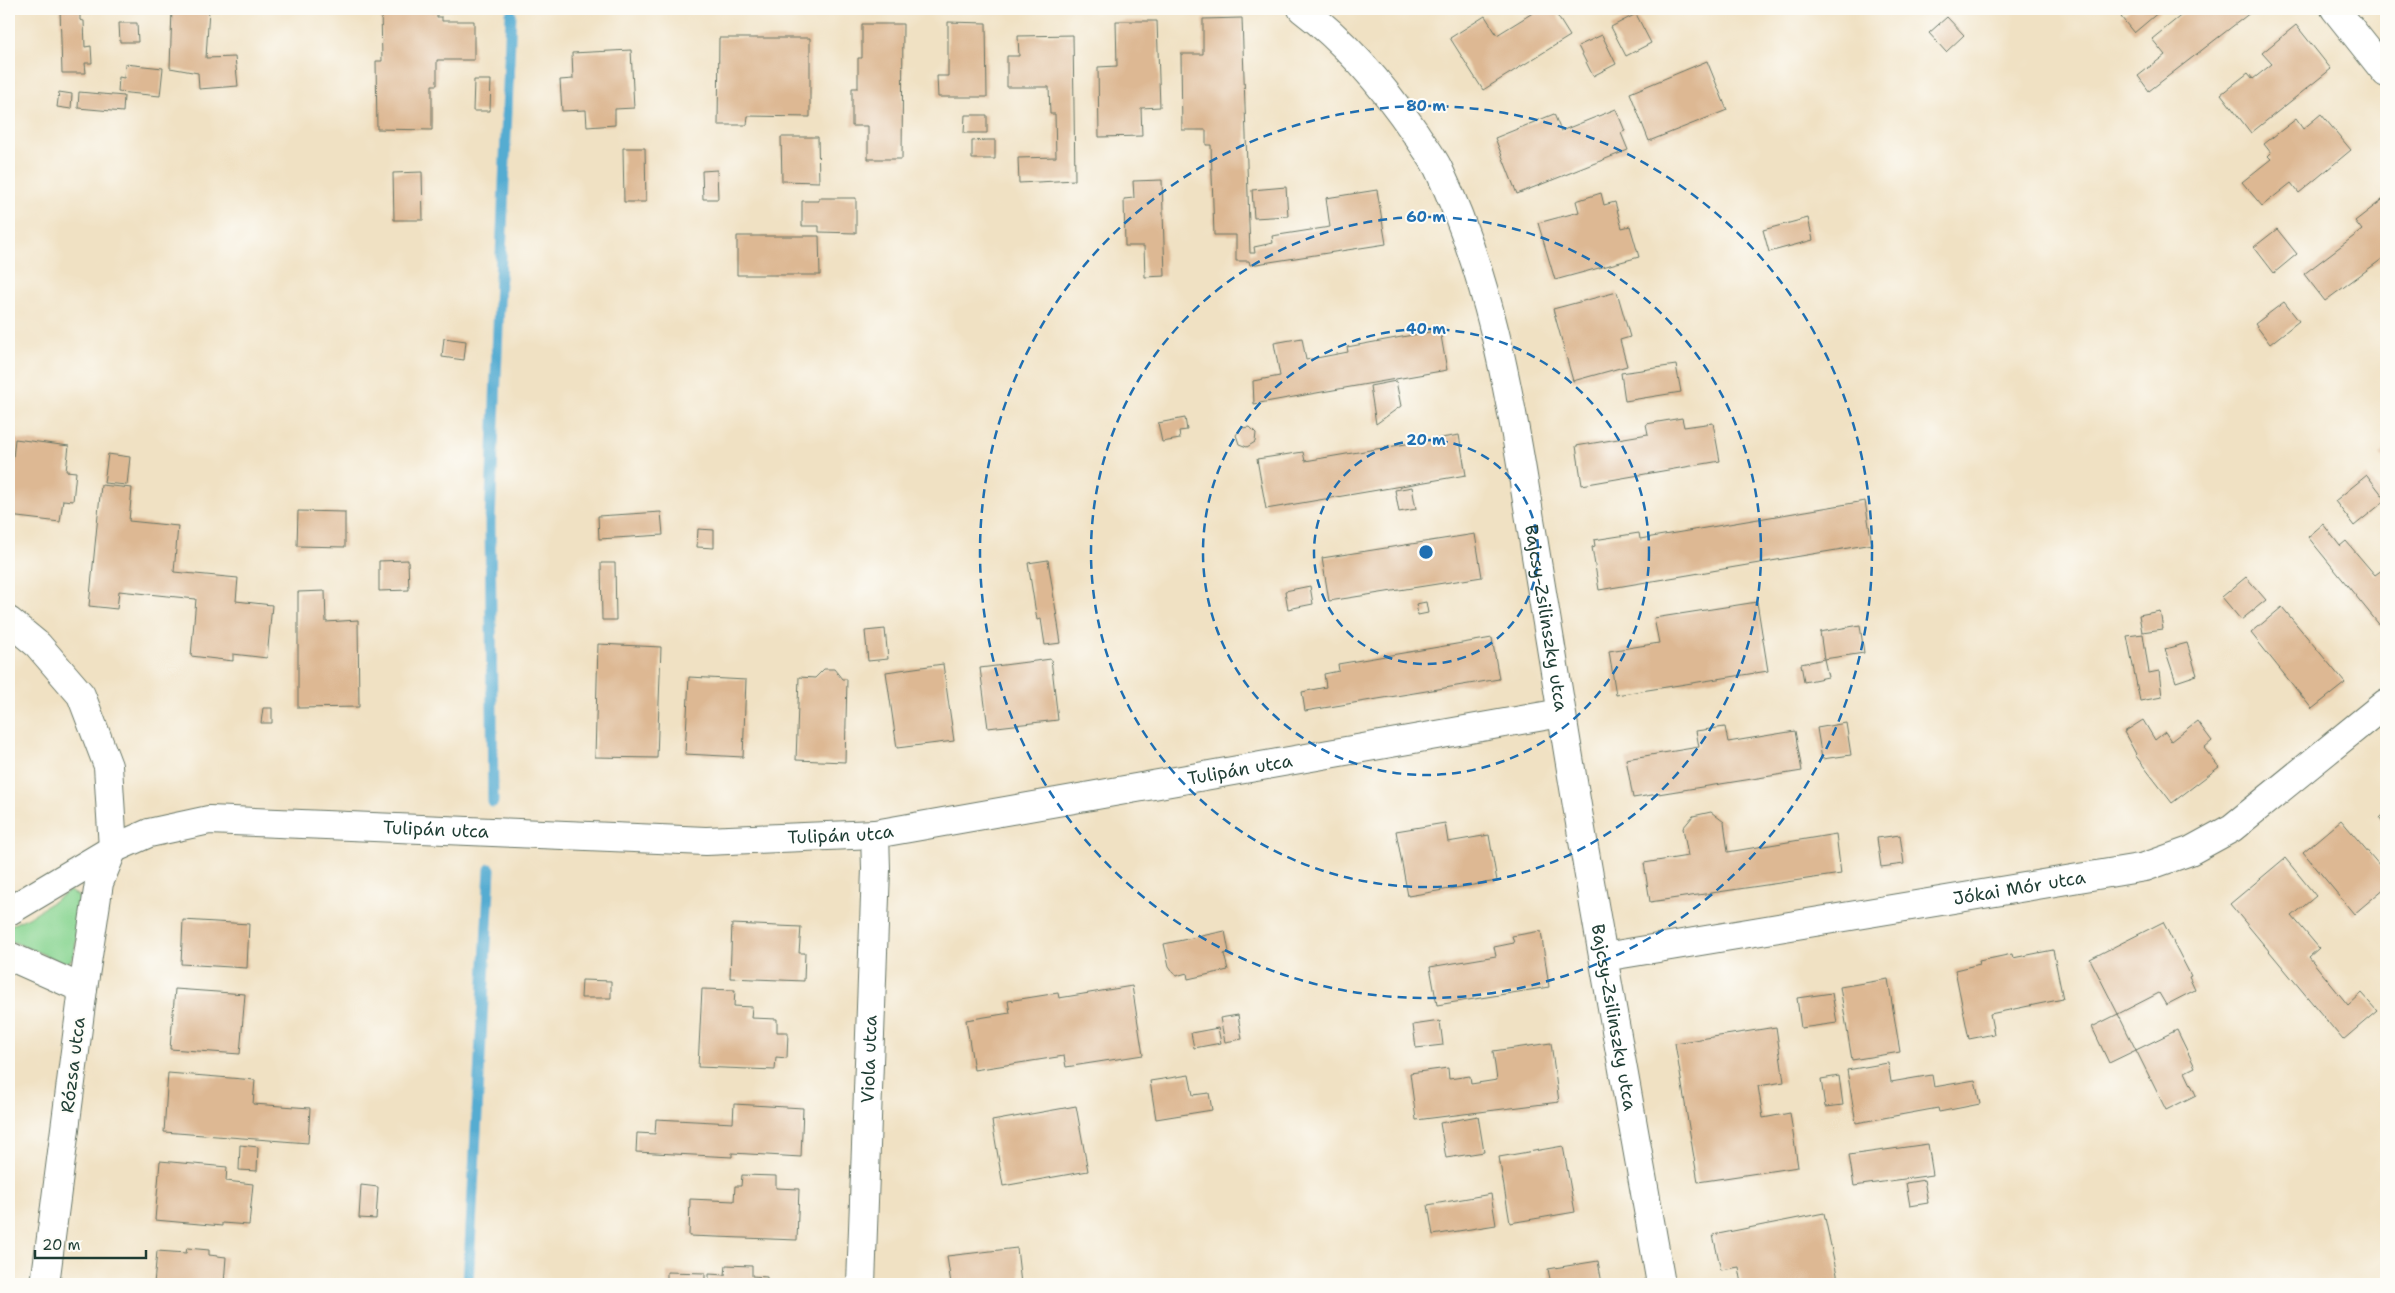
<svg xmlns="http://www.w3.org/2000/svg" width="2395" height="1293" viewBox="0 0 2395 1293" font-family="'Shantell Sans',sans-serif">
<rect width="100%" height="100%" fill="#fdfcf7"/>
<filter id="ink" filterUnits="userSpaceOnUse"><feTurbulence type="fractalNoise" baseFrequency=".02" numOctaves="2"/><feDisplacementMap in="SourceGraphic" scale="10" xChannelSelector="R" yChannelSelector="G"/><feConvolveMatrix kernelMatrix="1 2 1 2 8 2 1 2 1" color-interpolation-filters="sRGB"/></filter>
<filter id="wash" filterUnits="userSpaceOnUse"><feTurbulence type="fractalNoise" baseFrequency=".0096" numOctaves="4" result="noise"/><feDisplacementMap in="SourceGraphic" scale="20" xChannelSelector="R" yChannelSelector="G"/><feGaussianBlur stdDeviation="1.12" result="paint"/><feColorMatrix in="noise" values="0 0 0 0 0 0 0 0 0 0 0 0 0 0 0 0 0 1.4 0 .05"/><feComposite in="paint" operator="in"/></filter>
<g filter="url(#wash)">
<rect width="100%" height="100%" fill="#f0e1c3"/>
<path fill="#89d592" stroke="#548963" d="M69 891 77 895 81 903 74 956 69 962H62L9 940V926L31 916Z"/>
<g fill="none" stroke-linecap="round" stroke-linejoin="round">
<path stroke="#54acd1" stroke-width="11" d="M493 802 490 522 511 14
M468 1284 490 869"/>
</g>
<g id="blocks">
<path fill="#ddb893" d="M60 9H80V20L84 21 85 47 91 46 92 63H85L86 73H62Z
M172 9H209L206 58 235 57 238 86 199 89 198 73 170 68Z
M381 9H437V17H442V21H474V60H437V85H432V130L377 129 376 61H382Z
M1539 9H1553L1570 36 1483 90 1450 38 1485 16 1497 35Z
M2131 9H2158L2160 11 2134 33 2121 17Z
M2189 9H2255L2149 91 2138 76 2165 55 2152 39Z
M1636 14 1651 43 1626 56 1611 27Z
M1947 17 1964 35 1946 52 1929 33Z
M1242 18 1250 253H1255L1254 247 1273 243 1272 236 1330 227 1326 198 1377 190 1386 244 1250 265 1249 261H1236V235H1214L1211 145H1206V130H1182L1181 54H1203V19Z
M1116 21H1157L1160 107 1141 108 1142 136 1099 137 1098 67 1117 66Z
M948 22 986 23 987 97H938L937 76H948Z
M119 23H137L138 42H120Z
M862 24H903L902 159H868V126H852V88H858V58H862Z
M2296 25 2331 69 2251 133 2221 94 2248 73 2253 79 2272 64 2262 53Z
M1073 35 1075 180 1019 183 1018 158 1056 157 1055 114H1050L1049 87H1007V56H1019L1018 36Z
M1602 35 1616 64 1593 76 1578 46Z
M719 38H810V117L748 116 747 125H718Z
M631 50 634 108 615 109V125L587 127 586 110 562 111 560 80 573 79 572 53Z
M1707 61 1727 110 1649 141 1630 93Z
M125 64 163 68 160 96 118 92 119 77 124 78Z
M474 80H491L490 111H473Z
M59 92 72 94 71 109 57 107Z
M79 92 124 96 123 112 78 108Z
M1616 109 1625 131 1621 133 1628 150 1517 194 1495 138 1554 114 1561 131Z
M2321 114 2351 150 2299 193 2291 183 2262 206 2242 182 2271 159 2268 156 2271 153 2264 144 2296 119 2303 129Z
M965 115H987V133H964Z
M781 137H818L819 182 782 181Z
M987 140H995V159H972V141Z
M623 148H645L646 202H624Z
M717 170 718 199H703L702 171Z
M422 172 423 220H394L393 173Z
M1162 180 1165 276 1145 277 1144 246H1125L1124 199 1134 198 1133 181Z
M1286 187 1288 216 1254 218 1252 190Z
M1601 193 1604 205 1615 202 1622 228 1630 226 1639 257 1555 280 1538 223 1579 212 1576 201Z
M2386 197V256L2325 301 2304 274 2362 230 2355 221Z
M819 198H856V233L819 232V226H802V201H819Z
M1808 218 1813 240 1769 252 1763 230Z
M2277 229 2297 254 2274 273 2254 247Z
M737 236H819L820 275H737Z
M1617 292 1630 337 1620 340 1627 366 1573 381 1553 309Z
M2284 302 2299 321 2270 344 2255 324Z
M1440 330 1447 370 1254 404 1253 381 1280 376 1274 343 1302 338 1306 360 1348 352 1347 347Z
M444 338 466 341 464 360 442 357Z
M1676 365 1681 392 1625 401 1621 373Z
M1396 381 1401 406 1376 424 1370 386Z
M1185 418 1187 430 1179 431 1180 439 1162 442 1158 423Z
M1682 418 1684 427 1713 423 1720 461 1582 485 1576 446 1648 434 1646 424Z
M1250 427 1256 433 1255 442 1247 447 1239 444 1236 435 1241 428Z
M1459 435 1466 475 1266 509 1257 459 1303 452 1305 461Z
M15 439 69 446 66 471 76 472 73 501 63 500 60 522 9 516V495Z
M2386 444V463L2380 455 2386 450 2383 447Z
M108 454 130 457 127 485 104 483Z
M2367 475 2386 500 2354 526 2335 501Z
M101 485 132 488 129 521 178 526 174 572 238 578 236 601 272 605 267 658 233 654V661L191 656 196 599 119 591 117 609 89 606Z
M1412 487 1416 509 1399 512 1395 490Z
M1865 501 1872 544 1599 590 1592 547 1595 546 1594 540 1639 533 1640 539Z
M298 511 345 512V547L297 546Z
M661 512 663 535 599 539 598 516Z
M2323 524 2340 546 2346 541 2375 575 2386 567V633L2308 537Z
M698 529 714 530V548L697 547Z
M1475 534 1482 577 1329 601 1322 558Z
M408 560 409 590 379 591V561Z
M1048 560 1061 643 1045 645 1041 619 1037 620 1028 563Z
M601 563H615L616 620H602Z
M2246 577 2266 600 2241 620 2222 597Z
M1310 586 1313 604 1288 609 1285 591Z
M325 591 326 622 358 620 359 707 298 708V592Z
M1426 602 1428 613 1418 615 1416 604Z
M1757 602 1768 671 1616 695 1609 651 1659 643 1654 618Z
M2282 607 2345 683 2312 709 2251 633Z
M2160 611 2163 629 2142 632 2139 615Z
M1860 625 1864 653 1824 659 1820 632Z
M885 629 888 659 868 661 865 631Z
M2143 634 2149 673 2159 671 2162 697 2140 701 2127 636Z
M1492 638 1499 679 1305 711 1302 692 1326 687 1324 674 1339 671 1338 664Z
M2187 643 2197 675 2176 682 2165 649Z
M598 644 661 647 657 758 595 757Z
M1051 659 1058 720 988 728 980 668Z
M1824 659 1828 677 1804 682 1801 664Z
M943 664 954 741 897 748 886 672Z
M824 669H834L842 679H847L845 762 796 760 799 677 815 678Z
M689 677 746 680 743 757 685 754Z
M263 708H272V723H261Z
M2143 720 2155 740 2165 732 2171 741 2197 721 2212 741 2204 748 2219 767 2172 803 2135 755 2136 754 2124 732Z
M1846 723 1851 755 1822 759 1817 728Z
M1725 727 1728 742 1795 731 1802 771 1633 798 1626 759 1699 747 1696 731Z
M1711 812 1724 822 1728 852 1836 834 1841 874 1650 902 1644 863 1688 856 1683 828 1693 816Z
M2386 812V826L2380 818Z
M2341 820 2386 873V887L2354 914 2303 852Z
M1445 823 1448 842 1489 835 1497 881 1408 896 1396 831Z
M1900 835 1904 864 1881 867 1877 838Z
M2285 858 2316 896 2292 916 2319 948 2309 957 2348 1005 2361 993 2377 1011 2343 1040 2230 904Z
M183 920 249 924 247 968 181 964Z
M2163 922 2191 976 2189 977 2195 990 2166 1005 2159 993 2118 1014 2090 959Z
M732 924 801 927 799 953H805L804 981 730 978Z
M1225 931 1229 952 1224 954 1228 970 1188 979 1187 973 1176 976 1169 966 1164 944Z
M1541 931 1549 987 1437 1005 1430 967 1496 956 1494 947 1514 943 1512 936Z
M2053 950 2063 999 1990 1014 1994 1034 1969 1039 1955 970 1980 964 1979 961 2012 954 2013 958Z
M1888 979 1900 1052 1852 1060 1840 987Z
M582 980 611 981V998H581Z
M1132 986 1143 1055 1066 1067 1064 1056 974 1070 966 1020 1010 1013 1008 1001 1058 993 1059 998Z
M175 989 245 994 240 1054 170 1049Z
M702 989 735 990 734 1006 752 1007 751 1018 777 1019V1032H788L787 1058 776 1057 775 1070 698 1067Z
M1832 993 1837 1023 1801 1028 1797 998Z
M2118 1014 2136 1050 2109 1063 2092 1027Z
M1238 1015 1242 1039 1225 1042 1220 1018Z
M1440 1021 1443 1045 1416 1048 1413 1025Z
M1776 1027 1784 1082 1758 1086 1763 1118 1790 1113 1798 1167 1698 1182 1675 1043Z
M1218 1028 1221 1043 1194 1048 1191 1033Z
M2177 1030 2195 1067 2185 1072 2196 1095 2166 1110 2136 1050Z
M1551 1043 1559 1102 1416 1120 1410 1073 1448 1068 1449 1079 1470 1076 1471 1084 1497 1080 1493 1051Z
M1888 1063 1891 1082 1932 1075 1934 1087 1975 1080 1980 1104 1939 1112 1938 1108 1856 1123 1847 1070Z
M168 1073 255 1080 253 1104 310 1108 308 1143 164 1132Z
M1189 1075 1193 1095 1209 1093 1212 1110 1156 1119 1150 1081Z
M1839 1076 1843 1105 1825 1107 1821 1079Z
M734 1104 803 1108 801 1157 732 1153V1157L636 1152 637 1133 655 1134 656 1119 733 1123Z
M1076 1106 1088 1171 1003 1186 992 1121Z
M1478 1116 1484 1152 1446 1158 1440 1123Z
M1928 1144 1933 1175 1854 1186 1849 1155Z
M240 1145 258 1147 257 1171 239 1170Z
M1563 1146 1575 1212 1510 1223 1499 1157Z
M160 1161 227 1167 226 1181 253 1184 249 1225 222 1223V1226L155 1220Z
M742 1175 776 1176V1188L799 1189 797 1240 689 1236 690 1199 734 1201 735 1186H741Z
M1924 1180 1928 1203 1910 1206 1906 1183Z
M361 1185 378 1187 376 1219 359 1218Z
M1491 1194 1496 1225 1433 1235 1428 1205Z
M1824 1213 1839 1284H1742L1739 1267 1721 1270 1713 1235Z
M187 1248 209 1250V1255L226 1257 224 1284H154L157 1251 186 1253Z
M1017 1248 1021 1284H951L947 1256Z
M1598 1261 1602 1284H1551L1548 1269Z
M726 1265 752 1266V1276L767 1277V1284H709V1274L725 1275Z
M667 1272 705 1273V1284H667Z"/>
</g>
</g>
<g filter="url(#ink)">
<use href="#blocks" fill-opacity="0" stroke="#687666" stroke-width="1"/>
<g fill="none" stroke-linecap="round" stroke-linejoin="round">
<g stroke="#687666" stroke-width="30">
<g id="minor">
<path id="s1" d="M1302 9C1347 43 1384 87 1416 134 1423 145 1432 156 1438 168 1488 273 1509 387 1527 501 1538 566 1548 631 1559 696 1590 892 1627 1088 1661 1284"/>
<path d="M2335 9 2386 73"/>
<path d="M9 621 38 645 81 695 108 766 113 849 99 883 83 989 45 1284"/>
<path id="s2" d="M9 911 113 849 149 833 209 820 706 841 875 834 1561 713"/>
<path d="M9 956 83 989"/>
<path id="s3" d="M1604 957 2145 867 2190 851 2232 828 2386 703"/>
<path id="s4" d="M861 1284 876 869 875 834"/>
</g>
</g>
<use href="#minor" stroke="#fff" stroke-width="28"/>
</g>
</g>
<g fill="none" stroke="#1f6fb2" stroke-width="2.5" stroke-dasharray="9 6">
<circle cx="1426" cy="552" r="112"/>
<circle cx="1426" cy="552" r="223"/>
<circle cx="1426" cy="552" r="335"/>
<circle cx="1426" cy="552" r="446"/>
</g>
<g text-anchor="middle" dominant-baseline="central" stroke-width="4" stroke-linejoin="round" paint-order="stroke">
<g font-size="18" fill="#1f3d34" stroke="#fdfcf7">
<text stroke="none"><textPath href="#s1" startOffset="675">Bajcsy-Zsilinszky utca</textPath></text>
<text stroke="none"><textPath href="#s2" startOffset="1259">Tulipán utca</textPath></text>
<text stroke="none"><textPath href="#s2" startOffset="449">Tulipán utca</textPath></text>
<text stroke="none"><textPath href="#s2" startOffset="854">Tulipán utca</textPath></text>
<text stroke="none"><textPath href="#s3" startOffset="421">Jókai Mór utca</textPath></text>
<text stroke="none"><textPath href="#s1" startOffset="1080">Bajcsy-Zsilinszky utca</textPath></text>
<text stroke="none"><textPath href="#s4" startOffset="225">Viola utca</textPath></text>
<text transform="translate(73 1065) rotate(-83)">Rózsa utca</text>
</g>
</g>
<circle cx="1426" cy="552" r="8" fill="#1f6fb2" stroke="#fdfcf7" stroke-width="2.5"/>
<g font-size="15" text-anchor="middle" font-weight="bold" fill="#1f6fb2" stroke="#fdfcf7" stroke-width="4" stroke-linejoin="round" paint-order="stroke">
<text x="1426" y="111">80 m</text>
<text x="1426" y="222">60 m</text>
<text x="1426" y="334">40 m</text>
<text x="1426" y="445">20 m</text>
</g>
<rect width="2395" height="1293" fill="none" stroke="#fdfcf7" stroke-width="30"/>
<path d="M35 1250v8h111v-8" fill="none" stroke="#1f3d34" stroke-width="2.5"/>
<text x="42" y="1250" font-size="15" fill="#1f3d34" stroke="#fdfcf7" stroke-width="4" paint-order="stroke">20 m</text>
</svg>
